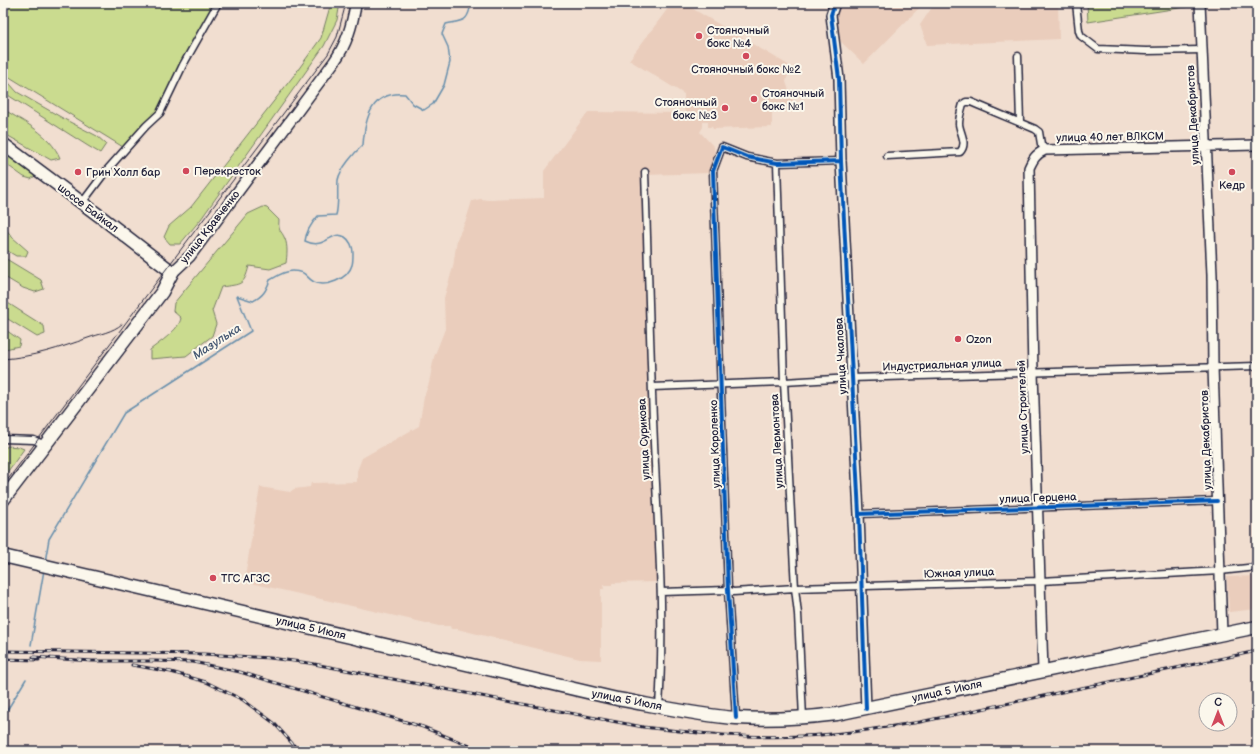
<svg xmlns="http://www.w3.org/2000/svg" width="1260" height="754" viewBox="0 0 1260 754" font-family="'Balsamiq Sans',sans-serif">
<rect width="100%" height="100%" fill="#f1ded0"/>
<filter id="ink" filterUnits="userSpaceOnUse"><feTurbulence type="fractalNoise" baseFrequency=".025" numOctaves="2"/><feDisplacementMap in="SourceGraphic" scale="8" xChannelSelector="R" yChannelSelector="G"/><feConvolveMatrix kernelMatrix="1 2 1 2 8 2 1 2 1" color-interpolation-filters="sRGB"/></filter>
<g filter="url(#ink)">
<path fill="#eacdbc" d="M672 3H683L790 66 786 82 796 110H772V127L713 129 712 127H708V122H703V127L700 132 714 147 715 154 711 173 644 175 650 387 657 582 612 583V585H603L604 589H601V660L580 659 457 629H451L450 626H439L251 583 245 577 260 487 290 492 294 489 310 487 311 483 357 482V471L362 458 419 426 424 397 429 383 434 357 445 329 444 298 453 267 457 239 466 220 472 201 480 199 488 200 544 198V171L588 112 686 113 684 109V94L629 60Z
M838 3H924L864 64 837 38 835 8Z
M935 3H1058L1059 39 927 45 920 25Z
M1257 576V609L1229 612 1227 577Z"/>
<path fill="#cadb8f" stroke="#767e65" d="M3 3H222L160 109 123 147 3 73Z
M331 3H340L337 20 324 46 201 219 180 244H170L164 237 169 226 191 207 295 74 321 38Z
M1087 3H1185L1186 7 1088 22Z
M3 76 17 92 66 120 97 136 106 144 100 153 88 146 3 92Z
M3 109C24 122 50 134 60 158L51 160 3 133Z
M3 152 35 176 31 179 24 177 3 162Z
M263 207 267 208 279 220C278 233 281 229 285 239 288 246 287 256 286 263L270 269 249 266C244 286 241 284 221 287L212 311 216 324 212 336 186 356 150 359V350C160 342 179 330 181 318L173 311 174 303 248 214Z
M3 225 12 237 28 251 26 256H16L3 248Z
M3 257 41 280 44 289 35 292 23 288 3 276Z
M3 300 44 326 45 334 37 337 3 316Z
M3 328 20 340 19 346 5 349 3 348Z
M8 446 19 447 24 449 3 478V449Z"/>
<g fill="none" stroke-linecap="round" stroke-linejoin="round">
<path stroke="#688fac" stroke-width="1.5" d="M237 296 253 301C263 296 266 291 270 280 277 276 284 271 293 271 307 271 305 277 314 282 326 288 348 279 352 265 353 262 353 256 353 253 353 247 350 240 345 237 331 229 326 251 305 241 306 232 311 224 318 216L336 215C339 204 337 192 338 180 340 169 355 152 363 145 365 117 372 91 405 94L413 104 424 110 433 104 444 85 450 62 448 47 442 34 446 24C463 20 468 23 471 3
M45 562 49 539 124 413 251 331 237 296
M31 645 44 570
M3 717 26 679"/>
<g stroke="#22223b" stroke-width="9">
<path id="street" d="M1076 3 1079 31 1081 36 1098 49 1146 51 1202 50
M1018 56 1020 122
M887 156 960 152C968 144 960 133 959 124 959 117 961 111 963 104L966 102H971L978 105 1035 129 1039 132 1041 144 1045 150
M777 163 784 382 795 588 798 614 803 718
M645 172C648 262 650 353 654 443 658 531 665 619 659 706
M82 203 106 171 146 126 160 113 183 65 218 3
M652 387 784 382 851 378 1257 366
M3 439 34 440 45 445
M859 514 1217 501
M661 592 728 590 733 592 795 588 1041 581 1220 571 1257 567
M736 718 728 590 713 171 722 147 747 157 777 163 841 161"/>
</g>
<g stroke="#22223b" stroke-width="12">
<path id="secondary" d="M835 3 831 15 839 79 841 161 859 514 866 709
M1200 3 1212 275 1213 367 1222 634
M1043 671 1033 373 1029 168C1033 159 1036 154 1045 150L1257 145"/>
</g>
<g stroke="#22223b" stroke-width="13">
<path id="primary" d="M172 273 190 256 334 62C347 44 352 25 356 3"/>
</g>
<g stroke="#22223b" stroke-width="15">
<path id="highway" d="M3 144 101 217 167 268 172 273 162 292 3 500
M3 556 617 699C657 706 696 715 736 718 770 720 804 718 837 714L1257 627"/>
</g>
<use href="#street" stroke="#fbf7ec" stroke-width="6"/>
<use href="#secondary" stroke="#fbf7ec" stroke-width="9"/>
<use href="#primary" stroke="#fbf7ec" stroke-width="10"/>
<use href="#highway" stroke="#fbf7ec" stroke-width="12"/>
<path stroke="#22223b" stroke-width="1" d="M3 359C33 357 60 348 88 338 99 334 113 332 122 324
M3 486 328 54 337 37 346 3"/>
<g stroke="#22223b" stroke-width="3">
<path id="rail" d="M3 651 204 654 270 658 309 663 643 727C696 733 749 739 802 736 841 735 881 728 920 722L1257 651
M33 657 92 661H154L193 662 240 672 423 727 482 751
M3 659 39 660
M132 665 171 672 206 682 243 700 274 723 299 751"/>
</g>
<use href="#rail" stroke="#fbf7ec" stroke-width="1.5" stroke-dasharray="4.5" stroke-linecap="butt"/>
<g stroke="#fbf7ec" stroke-width="6">
<path id="cycleway" d="M835 3 831 15 839 79 841 161 859 514 866 709
M859 514 1217 501
M736 718 728 590 713 171 722 147 747 157 777 163 841 161"/>
</g>
<use href="#cycleway" stroke="#0057b8" stroke-width="4"/>
</g>
</g>
<g fill="#d1495b" stroke="#fbf7ec" stroke-width="1.5">
<circle cx="699" cy="36" r="4"/>
<circle cx="746" cy="56" r="4"/>
<circle cx="754" cy="99" r="4"/>
<circle cx="725" cy="108" r="4"/>
<circle cx="186" cy="171" r="4"/>
<circle cx="78" cy="172" r="4"/>
<circle cx="1232" cy="172" r="4"/>
<circle cx="958" cy="339" r="4"/>
<circle cx="213" cy="578" r="4"/>
</g>
<g text-anchor="middle" dominant-baseline="central" stroke-width="4" stroke-linejoin="round" paint-order="stroke">
<g font-size="11" fill="#22223b" stroke="#fbf7ec" text-anchor="start">
<text x="707" y="30">Стояночный<tspan x="707" dy="13">бокс №4</tspan></text>
<text x="746" y="69" text-anchor="middle">Стояночный бокс №2</text>
<text x="762" y="93">Стояночный<tspan x="762" dy="13">бокс №1</tspan></text>
<text x="717" y="102" text-anchor="end">Стояночный<tspan x="717" dy="13">бокс №3</tspan></text>
<text x="194" y="171">Перекресток</text>
<text x="86" y="172">Грин Холл бар</text>
<text x="1232" y="185" text-anchor="middle">Кедр</text>
<text x="966" y="339">Ozon</text>
<text x="221" y="578">ТГС АГЗС</text>
</g>
<g font-size="11" fill="#22223b" stroke="#fbf7ec">
<text transform="translate(1193 115) rotate(-93)">улица Декабристов</text>
<text transform="translate(1110 137) rotate(-1)">улица 40 лет ВЛКСМ</text>
<text transform="translate(88 208) rotate(37)">шоссе Байкал</text>
<text transform="translate(210 227) rotate(-52)">улица Кравченко</text>
<text transform="translate(841 356) rotate(-93)">улица Чкалова</text>
<text transform="translate(942 365) rotate(-2)">Индустриальная улица</text>
<text transform="translate(1023 407) rotate(-92)">улица Строителей</text>
<text transform="translate(644 439) rotate(-93)">улица Сурикова</text>
<text transform="translate(1206 440) rotate(-92)">улица Декабристов</text>
<text transform="translate(777 441) rotate(-93)">улица Лермонтова</text>
<text transform="translate(715 444) rotate(-92)">улица Короленко</text>
<text transform="translate(1038 498) rotate(-2)">улица Герцена</text>
<text transform="translate(959 573) rotate(-2)">Южная улица</text>
<text transform="translate(311 628) rotate(13)">улица 5 Июля</text>
<text transform="translate(947 691) rotate(-12)">улица 5 Июля</text>
<text transform="translate(627 700) rotate(11)">улица 5 Июля</text>
</g>
<g font-size="12" font-style="italic" fill="#455873" stroke="#fbf7ec">
<text transform="translate(217 342) rotate(-33)">Мазулька</text>
</g>
</g>
<rect width="1260" height="754" fill="none" stroke="#fbf7ec" stroke-width="16"/>
<rect x="8" y="8" width="1244" height="738" fill="none" stroke="#22223b" stroke-width="1.5" filter="url(#ink)"/>
<g transform="translate(1218 712)"><circle r="19" fill="#fbf7ec" stroke="#a4a2a5"/>
<path d="M0-3L7 15L0 10L-7 15Z" fill="#d1495b"/>
<text y="-6" font-size="11" font-weight="bold" text-anchor="middle" fill="#22223b">С</text>
</g>
</svg>
